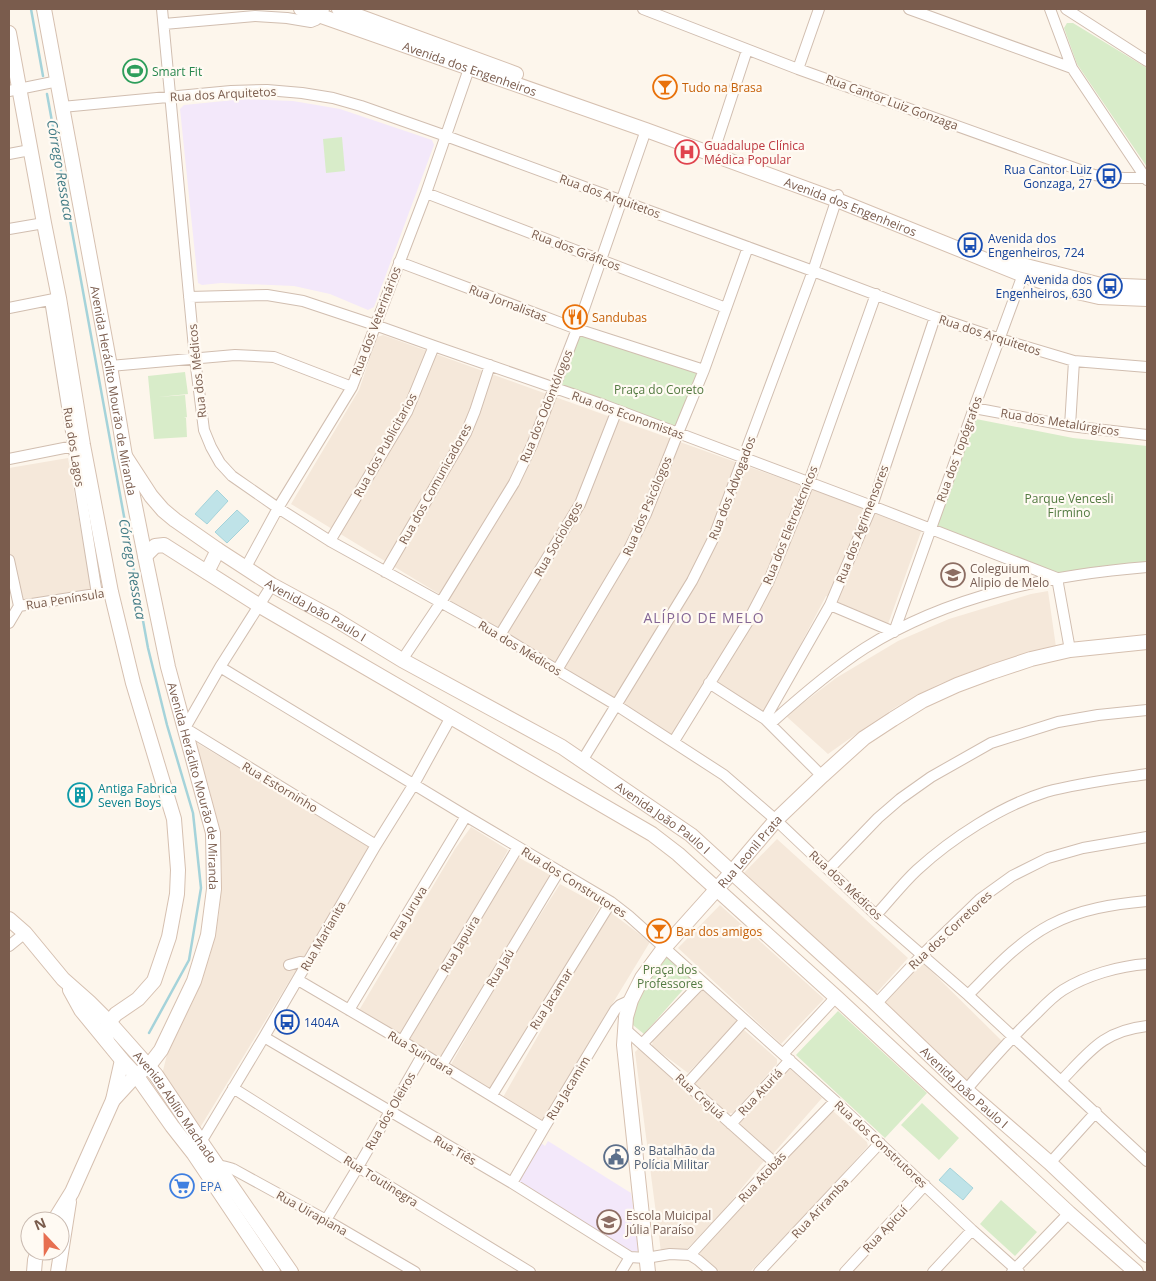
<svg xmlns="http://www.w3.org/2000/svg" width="1156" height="1281" viewBox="0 0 1156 1281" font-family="'Open Sans',sans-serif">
<rect width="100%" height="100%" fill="#fdf6ec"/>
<path fill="#f5e8da" d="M383 335 922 529 887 627 826 596 765 712 707 676 673 736 291 504 359 390 377 337Z
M68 458 92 592 19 605 9 548V468Z
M1048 591 1056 647 1052 650 1005 660 972 671 939 684 896 707 866 727 828 754 786 716 836 678 898 641 949 619 1031 594Z
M197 743 371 847 198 1131 162 1075 168 1050 186 1012 210 956 219 914 222 872 217 825 209 787 195 745Z
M471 827 508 850 403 1039 358 1012 455 849Z
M777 839 908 958 872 998 741 876Z
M516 856 552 876 444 1065 408 1042 467 944Z
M560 884 600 906 560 976 492 1093 449 1068 505 970Z
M720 905 824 999 781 1044 678 948Z
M609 911 650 942 588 1044 543 1124 502 1099Z
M920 960 1003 1042 964 1085 879 1005Z
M700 988 737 1021 688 1073 652 1046 653 1037Z
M743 1029 777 1059V1064L733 1113 727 1114 696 1086 695 1081Z
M639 1048 690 1092 764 1161 724 1210 684 1252H661L635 1052Z
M787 1066 822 1098 772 1155 736 1122Z
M826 1110 833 1111 867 1142 868 1146 825 1194 750 1272H720L699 1253 698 1250Z"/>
<path fill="#f3e8fa" d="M244 99 293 101 340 109 432 140 434 145 374 307 368 310 330 294 294 286 221 283 202 285 198 283 180 109 184 105Z
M548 1141 631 1193 640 1251 631 1252 517 1182 541 1143 545 1146Z"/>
<path fill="#d8ecc9" d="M1067 23H1073L1147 68V167L1077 64 1064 28Z
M342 137 345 171 326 173 323 139Z
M577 329 704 370 680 432 554 388Z
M185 372 188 394 158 397 185 395 187 417 184 418H186L187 437 154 439 148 376Z
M976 419 1073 438 1147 446V564L1059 574 936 526Z
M666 946 697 974 644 1034 628 1021 639 991Z
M838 1011 927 1093 885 1138 796 1055Z
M922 1103 959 1138 939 1160 901 1125Z
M1001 1200 1037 1232 1015 1256 980 1224Z"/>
<path fill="#bfe3e8" stroke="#a5d3da" d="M217 490 228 501 207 524 195 514Z
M237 510 249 521 227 543 215 532Z
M950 1168 973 1188 963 1200 939 1180Z"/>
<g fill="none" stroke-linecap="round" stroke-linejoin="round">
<path stroke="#a5d3da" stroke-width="2.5" d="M31 9 43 76
M47 94 148 648 167 725 193 813 201 888 189 960 149 1033"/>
<g stroke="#d1beb0" stroke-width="12">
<path id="street" d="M162 9 195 359 204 430 211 447 220 463 232 476 278 508 330 541 500 635 557 670 616 705 724 775 776 820 876 915 968 995 1147 1161
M643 9 798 69 1094 175 1124 178H1145
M909 9 1072 68
M1050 9 1072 68 1147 180
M1066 9 1147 61
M164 24 255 16 287 18 311 22 316 20 320 16 324 9
M798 69 819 9
M9 91 58 81
M62 107 231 91 267 90 302 93 333 98 361 106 446 136 813 271 935 317 1000 339 1074 361 1147 367
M9 154 30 150
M713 154 747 50
M426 193 726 308
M9 229 44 223
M399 262 577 329 704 370
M189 297 267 295 303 301 375 325 434 346 604 405 872 506 1057 578
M50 300 97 594
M9 308 54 299
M110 366 235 355 274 357 352 387
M974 408 1070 426 1147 435
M1070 426 1074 361
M9 459 79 445
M330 541 407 412 434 346
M9 560 19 606
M246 567 278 508 352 387 426 193 471 63
M385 572 466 433 475 411 490 365
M1057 578 1070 650
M272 585 220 667 185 728 376 845
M830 605 894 632
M19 606 102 593
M9 623 19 606
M894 632 974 408 1025 269
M500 635 580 504 617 410
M402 660 441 602 514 483 532 445 577 329 646 130
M220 667 466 816 611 902 629 916 835 1101 972 1230 1019 1272
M557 670 629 549 646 514 678 433 704 370 748 247
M709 683 765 719 822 776
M765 719 830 605 872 506 935 317
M770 724C800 697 831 670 865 648 949 595 1050 575 1147 567
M674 741 747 623 768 583 809 482 876 294
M582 761 692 581 713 539 813 271 838 195
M829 869 878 818 900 799 931 777 991 743 1058 722 1098 715 1147 710
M876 915C890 900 902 884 917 870 952 838 1001 806 1046 792 1079 783 1113 779 1147 774
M9 946 25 933
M289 965 300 962 307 963
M298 980 402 1041 544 1128
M968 995C993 970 1018 942 1050 925 1080 909 1114 904 1147 901
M876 1004 922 955 980 899 1012 876 1048 858 1083 848 1147 837
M349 1010 466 816
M625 1029 775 1163
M264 1037 512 1183 630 1257 646 1258 670 1254 690 1255 698 1260 712 1272
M402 1041 518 847
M642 1044 702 982
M783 1054 836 997
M442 1065 559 871
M1061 1081C1090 1051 1103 1031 1147 1026
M687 1084 744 1021
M233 1088 358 1167 530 1272
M966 1090C988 1064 1010 1039 1034 1016 1043 1007 1052 997 1063 990 1087 975 1119 966 1147 964
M492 1095 611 902
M731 1124 790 1060
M198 1147 264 1037 376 845 414 784 451 717
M1050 1163 1096 1112
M213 1168C220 1164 226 1167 233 1169L326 1220 415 1272
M512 1183 544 1128 615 1010 620 1005 631 1000
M326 1220 358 1167 423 1054
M690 1255 775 1163 835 1101
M621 1272 630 1257
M759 1272 880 1143
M845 1272 925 1185
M933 1272 972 1230
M1012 1272 1069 1213"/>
</g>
<g stroke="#d6c0b0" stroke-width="16">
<g id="secondary">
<path id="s1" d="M44 9 110 366 125 456 146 561 168 667 213 833 214 889 208 935 194 981 161 1050 148 1067 136 1075 113 1100"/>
<path id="s2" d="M301 9 646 130 837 200 1023 275 1060 288 1099 297 1147 299"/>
<path d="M339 9 516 74"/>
<path d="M9 33 44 223 59 298 83 445 111 592 133 683 174 819 178 870 177 894 169 937 154 981 138 999 116 1014 109 1022 105 1033 107 1041"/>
<path d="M1012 261 1026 266 1101 285 1147 287"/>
<path id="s3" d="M125 456 151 496 163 510 175 520 218 550 272 585 333 618 402 660 562 747 691 835 870 998 966 1090 1050 1163 1147 1255"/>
<path d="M145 556 155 546 164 545 260 606 652 834 678 854 836 997 1069 1213 1136 1272"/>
<path d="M207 572 218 550"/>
<path id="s4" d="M9 919 25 933 63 979 89 1002 109 1022 156 1075 201 1142 291 1272"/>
<path d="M70 990 81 1010 122 1060 136 1075 172 1126 194 1154 273 1272"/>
<path d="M54 1221 72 1192 113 1100 122 1060"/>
<path d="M34 1272 35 1260 38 1251"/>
<path d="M58 1272 69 1202"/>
<path id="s5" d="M648 1272 624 1045 626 1017 631 1000 642 978 664 948 732 872 776 820 822 776 864 738 893 719 922 701 957 685 992 672 1031 659 1070 650 1147 642"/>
</g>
</g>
<use href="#street" stroke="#fff" stroke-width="10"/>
<use href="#secondary" stroke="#fff" stroke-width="14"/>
</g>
<defs>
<g id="stadium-ring" transform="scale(1.25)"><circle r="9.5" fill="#fffaf3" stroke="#2e9e5b" stroke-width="1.5"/><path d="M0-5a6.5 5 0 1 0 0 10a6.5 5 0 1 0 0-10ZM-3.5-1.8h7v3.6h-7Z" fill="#2e9e5b"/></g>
<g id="bar-ring" transform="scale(1.25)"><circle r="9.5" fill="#fffaf3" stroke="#e8710a" stroke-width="1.5"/><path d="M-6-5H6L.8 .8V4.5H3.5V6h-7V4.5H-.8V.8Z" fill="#e8710a"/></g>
<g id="hospital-ring" transform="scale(1.25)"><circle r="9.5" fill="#fffaf3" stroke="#e0444e" stroke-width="1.5"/><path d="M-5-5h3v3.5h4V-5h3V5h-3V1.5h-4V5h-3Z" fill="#e0444e"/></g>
<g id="bus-ring" transform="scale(1.25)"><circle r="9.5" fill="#fffaf3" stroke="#1a4fb4" stroke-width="1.5"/><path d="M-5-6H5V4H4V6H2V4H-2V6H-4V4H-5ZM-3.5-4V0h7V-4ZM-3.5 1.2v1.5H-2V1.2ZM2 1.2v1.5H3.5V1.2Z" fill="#1a4fb4"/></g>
<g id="restaurant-ring" transform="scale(1.25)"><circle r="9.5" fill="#fffaf3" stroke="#e8710a" stroke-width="1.5"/><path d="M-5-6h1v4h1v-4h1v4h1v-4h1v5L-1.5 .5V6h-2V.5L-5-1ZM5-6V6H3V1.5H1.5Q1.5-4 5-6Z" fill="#e8710a"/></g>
<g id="school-ring" transform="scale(1.25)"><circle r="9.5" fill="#fffaf3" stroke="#8d6e63" stroke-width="1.5"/><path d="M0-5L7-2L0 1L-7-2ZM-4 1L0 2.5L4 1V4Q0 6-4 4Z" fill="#8d6e63"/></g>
<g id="building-ring" transform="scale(1.25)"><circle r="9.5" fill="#fffaf3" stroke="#0f9aa8" stroke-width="1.5"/><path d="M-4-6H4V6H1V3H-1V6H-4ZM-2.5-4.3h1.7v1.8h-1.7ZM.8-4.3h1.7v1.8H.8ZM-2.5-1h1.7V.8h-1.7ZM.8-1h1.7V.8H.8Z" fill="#0f9aa8"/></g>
<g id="civic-ring" transform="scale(1.25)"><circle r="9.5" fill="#fffaf3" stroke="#5c6f8a" stroke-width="1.5"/><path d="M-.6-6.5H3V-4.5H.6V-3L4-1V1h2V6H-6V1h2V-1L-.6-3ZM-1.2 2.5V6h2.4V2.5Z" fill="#5c6f8a"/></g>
<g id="supermarket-ring" transform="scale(1.25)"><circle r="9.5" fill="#fffaf3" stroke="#3f7fe0" stroke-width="1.5"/><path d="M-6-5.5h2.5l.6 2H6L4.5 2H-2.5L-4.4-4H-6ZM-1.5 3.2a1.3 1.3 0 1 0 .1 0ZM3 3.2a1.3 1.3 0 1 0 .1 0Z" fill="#3f7fe0"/></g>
</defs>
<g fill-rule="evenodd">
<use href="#stadium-ring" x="135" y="71"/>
<use href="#bar-ring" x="665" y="87"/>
<use href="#hospital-ring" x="687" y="152"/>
<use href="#bus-ring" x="1109" y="176"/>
<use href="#bus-ring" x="970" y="245"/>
<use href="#bus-ring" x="1110" y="286"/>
<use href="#restaurant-ring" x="575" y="317"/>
<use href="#school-ring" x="953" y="575"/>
<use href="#building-ring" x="80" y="795"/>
<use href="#bar-ring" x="659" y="931"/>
<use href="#bus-ring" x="287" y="1022"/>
<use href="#civic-ring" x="616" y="1157"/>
<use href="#supermarket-ring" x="182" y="1186"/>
<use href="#school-ring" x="609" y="1222"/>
</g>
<g text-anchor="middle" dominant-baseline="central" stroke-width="4.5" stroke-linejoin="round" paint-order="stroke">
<g font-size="12" fill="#7a5c4d" stroke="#fffaf3">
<text stroke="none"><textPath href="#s2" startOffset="179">Avenida dos Engenheiros</textPath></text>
<text transform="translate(223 94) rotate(-3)">Rua dos Arquitetos</text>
<text transform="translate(892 102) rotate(20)">Rua Cantor Luiz Gonzaga</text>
<text transform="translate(610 196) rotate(20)">Rua dos Arquitetos</text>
<text stroke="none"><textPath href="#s2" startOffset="584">Avenida dos Engenheiros</textPath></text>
<text transform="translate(576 250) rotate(21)">Rua dos Gráficos</text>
<text transform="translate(508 303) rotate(21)">Rua Jornalistas</text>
<text transform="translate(376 321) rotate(-69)">Rua dos Veterinários</text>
<text transform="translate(990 335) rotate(18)">Rua dos Arquitetos</text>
<text transform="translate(197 371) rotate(-96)">Rua dos Médicos</text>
<text stroke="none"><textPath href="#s1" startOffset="388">Avenida Heráclito Mourão de Miranda</textPath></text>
<text transform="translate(546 406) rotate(-68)">Rua dos Odontólogos</text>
<text transform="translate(628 415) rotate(20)">Rua dos Economistas</text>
<text transform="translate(1060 422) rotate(9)">Rua dos Metalúrgicos</text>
<text transform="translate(385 445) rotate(-61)">Rua dos Publicitarios</text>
<text transform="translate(74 447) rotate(81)">Rua dos Lagos</text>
<text transform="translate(959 449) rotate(-70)">Rua dos Topógrafos</text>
<text transform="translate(435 484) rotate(-61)">Rua dos Comunicadores</text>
<text transform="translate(732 488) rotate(-69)">Rua dos Advogados</text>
<text transform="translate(647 506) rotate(-67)">Rua dos Psicólogos</text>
<text transform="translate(862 524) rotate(-69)">Rua dos Agrimensores</text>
<text transform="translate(790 525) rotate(-68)">Rua dos Eletrotécnicos</text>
<text transform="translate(558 539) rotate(-60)">Rua Sociologos</text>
<text transform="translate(65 599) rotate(-9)">Rua Península</text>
<text stroke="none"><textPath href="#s3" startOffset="249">Avenida João Paulo I</textPath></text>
<text transform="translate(520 648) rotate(31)">Rua dos Médicos</text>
<text stroke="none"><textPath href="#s1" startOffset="792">Avenida Heráclito Mourão de Miranda</textPath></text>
<text transform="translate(280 787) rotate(31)">Rua Estorninho</text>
<text stroke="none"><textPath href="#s3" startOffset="654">Avenida João Paulo I</textPath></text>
<text stroke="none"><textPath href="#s5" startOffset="465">Rua Leonil Prata</textPath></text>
<text transform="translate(574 882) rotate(32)">Rua dos Construtores</text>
<text transform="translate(846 885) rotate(43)">Rua dos Médicos</text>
<text transform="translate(408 913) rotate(-59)">Rua Juruva</text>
<text transform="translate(950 930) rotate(-43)">Rua dos Corretores</text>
<text transform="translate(323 936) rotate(-60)">Rua Marianita</text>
<text transform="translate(460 944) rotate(-59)">Rua Japuira</text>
<text transform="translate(500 968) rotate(-59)">Rua Jaú</text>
<text transform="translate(551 999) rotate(-58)">Rua Jacamar</text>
<text transform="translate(421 1053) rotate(31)">Rua Suindara</text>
<text stroke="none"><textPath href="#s3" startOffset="1059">Avenida João Paulo I</textPath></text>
<text transform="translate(568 1088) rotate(-59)">Rua Jacamim</text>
<text transform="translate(760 1092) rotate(-47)">Rua Aturiá</text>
<text transform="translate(700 1096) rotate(42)">Rua Crejuá</text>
<text stroke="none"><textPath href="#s4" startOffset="252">Avenida Abílio Machado</textPath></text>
<text transform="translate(390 1111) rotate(-60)">Rua dos Oleiros</text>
<text transform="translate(881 1144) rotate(43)">Rua dos Construtores</text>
<text transform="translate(455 1150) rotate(30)">Rua Tiês</text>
<text transform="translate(762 1177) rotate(-47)">Rua Atobás</text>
<text transform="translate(381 1181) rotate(32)">Rua Toutinegra</text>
<text transform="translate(820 1208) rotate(-47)">Rua Ariramba</text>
<text transform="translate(312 1213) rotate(29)">Rua Uirapiana</text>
<text transform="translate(885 1229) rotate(-47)">Rua Apicuí</text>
</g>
<g font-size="12" fill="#27864d" stroke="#fffaf3" text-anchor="start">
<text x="152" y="71">Smart Fit</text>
</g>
<g font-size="12" fill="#c56008" stroke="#fffaf3" text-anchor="start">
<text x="682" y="87">Tudo na Brasa</text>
<text x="592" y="317">Sandubas</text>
<text x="676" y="931">Bar dos amigos</text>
</g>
<g font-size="12" fill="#be3a42" stroke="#fffaf3" text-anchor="start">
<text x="704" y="145">Guadalupe Clínica<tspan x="704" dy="14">Médica Popular</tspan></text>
</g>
<g font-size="12" fill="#164399" stroke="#fffaf3" text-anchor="end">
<text x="1092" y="169">Rua Cantor Luiz<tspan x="1092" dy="14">Gonzaga, 27</tspan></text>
<text x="988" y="238" text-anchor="start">Avenida dos<tspan x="988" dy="14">Engenheiros, 724</tspan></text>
<text x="1092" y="279">Avenida dos<tspan x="1092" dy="14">Engenheiros, 630</tspan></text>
<text x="304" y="1022" text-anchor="start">1404A</text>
</g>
<g font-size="12" fill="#537a41" stroke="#fffaf3">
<text x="659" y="389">Praça do Coreto</text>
<text x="1069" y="498">Parque Vencesli<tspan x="1069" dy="14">Firmino</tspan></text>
<text x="670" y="969">Praça dos<tspan x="670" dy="14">Professores</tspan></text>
</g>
<g font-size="12" fill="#785e54" stroke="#fffaf3" text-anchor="start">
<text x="970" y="568">Coleguium<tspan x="970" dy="14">Alipio de Melo</tspan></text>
<text x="626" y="1215">Escola Muicipal<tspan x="626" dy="14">Júlia Paraíso</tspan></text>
</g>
<g font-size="12" fill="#0d838f" stroke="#fffaf3" text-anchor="start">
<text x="98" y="788">Antiga Fabrica<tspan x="98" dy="14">Seven Boys</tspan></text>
</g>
<g font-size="12" fill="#4e5e75" stroke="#fffaf3" text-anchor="start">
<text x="634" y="1150">8º Batalhão da<tspan x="634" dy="14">Polícia Militar</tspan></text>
</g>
<g font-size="12" fill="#366cbe" stroke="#fffaf3" text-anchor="start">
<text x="200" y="1186">EPA</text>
</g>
<g font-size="14" font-style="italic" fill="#437c86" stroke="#fffaf3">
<text transform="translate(61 170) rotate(80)">Córrego Ressaca</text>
<text transform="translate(133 569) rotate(80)">Córrego Ressaca</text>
</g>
<g font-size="14" letter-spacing="1" fill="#846695" stroke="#fffaf3">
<text x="704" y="617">ALÍPIO DE MELO</text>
</g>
</g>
<rect width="1156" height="1281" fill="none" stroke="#7a5c4d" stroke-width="20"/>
<g transform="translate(45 1236) rotate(338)"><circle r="24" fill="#fffaf3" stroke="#cabbb1"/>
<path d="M0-4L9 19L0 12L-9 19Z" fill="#e76f51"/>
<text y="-8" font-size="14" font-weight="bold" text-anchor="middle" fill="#7a5c4d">N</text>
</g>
</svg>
